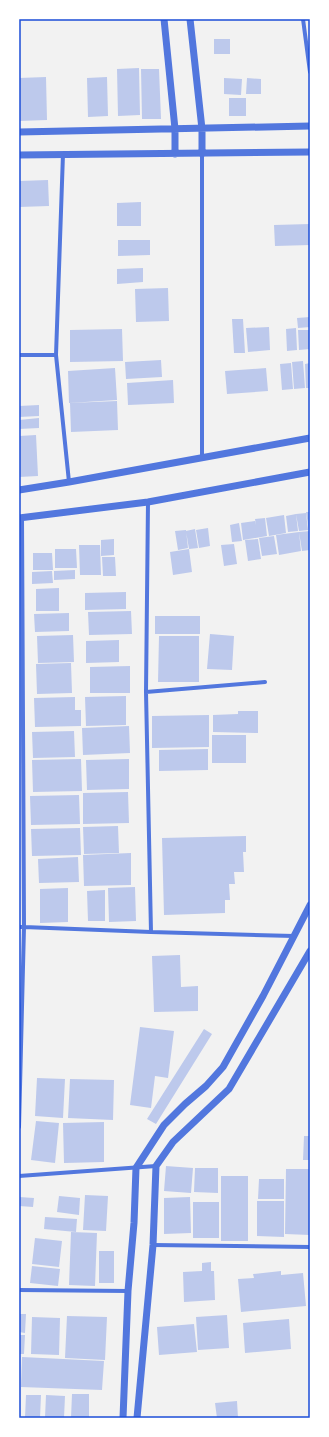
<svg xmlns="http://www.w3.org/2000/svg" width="329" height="1437" viewBox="0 0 329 1437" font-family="'Public Sans',sans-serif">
<rect width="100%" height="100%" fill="#f2f2f2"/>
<path fill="#bdc9ec" d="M214 39H230V54H214Z
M139 68 140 115 118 116 117 69Z
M141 69H159L161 119H142Z
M46 77 47 120 19 121V78Z
M107 77 108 116 88 117 87 78Z
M224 78 242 79 241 95 224 94Z
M247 78 261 79V94H246Z
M229 98H246V116H229Z
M48 180 49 206 19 207V181Z
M141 202V226H117V203Z
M310 224V245L275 246 274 225Z
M118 240H150V255L118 256Z
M143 268V282L117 284V269Z
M168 288 169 321 136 322 135 289Z
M310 317V327L298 328 297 318Z
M232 319H243L245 353H234Z
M269 327 270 350 248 352 246 328Z
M296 328 297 350 287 351 286 329Z
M122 329 123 361 70 362V330Z
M298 330H310V349L299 350Z
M161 360 162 377 126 379 125 362Z
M303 361 305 388 294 389 292 362Z
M291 363 293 389 282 390 280 364Z
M310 363V388H306L305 364Z
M115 368 117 400 69 403 68 371Z
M266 368 268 391 227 394 225 371Z
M173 380 174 403 128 405 127 383Z
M117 401 118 430 71 432 70 403Z
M39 405V416L19 417V406Z
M39 418V428L19 429V420Z
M36 435 38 476 19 477V436Z
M306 512H310V531H309Z
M306 513 308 530 299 531 296 514Z
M296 514 298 531 288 532 286 516Z
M284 515 286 533 269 536 266 518Z
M265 518 267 536 243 540 241 523 255 521 256 525 255 519Z
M239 523 242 541 232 542 230 525Z
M208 528 210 546 199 548 196 530Z
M195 529 198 548 189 549 186 531Z
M186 530 188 548 178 550 175 531Z
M310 531V550L302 551 299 532Z
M299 532 301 551 279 555 276 535Z
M274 536 277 554 262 556 259 538Z
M114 539V555L101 556V540Z
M258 539 261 559 248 561 245 540Z
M234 544 237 564 224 566 221 545Z
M79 545H100L101 575H80Z
M55 549H76L77 568H55Z
M189 549 192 572 173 575 170 552Z
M33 553H52L53 570H33Z
M102 557H115L116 576H103Z
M75 570V579L54 580V571Z
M52 571 53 583 32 584V572Z
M59 588V611H36V589Z
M126 592V609L85 610V593Z
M131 611 132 634 89 635 88 612Z
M69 613V631L35 632 34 614Z
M155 616H200V634H155Z
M210 634 234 636 232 670 207 669Z
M73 635 74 662 38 663 37 636Z
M159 636H199V682H158Z
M119 640V662L86 663V641Z
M71 663 72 693 37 694 36 664Z
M130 666V693H90V667Z
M126 696V725L86 726 85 697Z
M75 697V710H81V726L35 727 34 698Z
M238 711H258V733L213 732V715L238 714Z
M209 715V747L152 748V716Z
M129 726 130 753 83 755 82 728Z
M74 731 75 757 33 758 32 732Z
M212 735H246V763H212Z
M208 749V770L159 771V750Z
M81 759 82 791 33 792 32 760Z
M129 759V789L87 790 86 760Z
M128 792 129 823 83 824V793Z
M79 795 80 824 31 825 30 796Z
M118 826 119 853 84 854 83 827Z
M80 828 81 855 32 856 31 829Z
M246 836V852H243L244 872H234L235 884H229L230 900H225V913L164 915 162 838Z
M131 853V885L84 886 83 855Z
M78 857 79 882 39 883 38 859Z
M135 887 136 921 109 922 108 888Z
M68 888V922L40 923V889Z
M105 890V921H88L87 891Z
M180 955 181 987 198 986V1011L154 1012 152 956Z
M140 1027 174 1031 168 1078 155 1076 151 1108 130 1105Z
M204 1029 212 1034 156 1124 147 1119Z
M37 1078 65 1079 63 1118 35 1116Z
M70 1079 114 1080 113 1120 68 1118Z
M36 1121 59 1123 55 1163 31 1160Z
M104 1122V1162L64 1163 63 1123Z
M304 1136H310V1160H303Z
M166 1166 193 1168 191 1193 164 1191Z
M195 1168H218V1193L194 1192Z
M286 1169H310V1235L285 1234Z
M221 1176H248V1241H221Z
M259 1179H284V1199H258Z
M85 1195 108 1196 106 1231 83 1230Z
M59 1196 80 1198 79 1215 57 1212Z
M19 1197 34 1198 33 1207 19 1206Z
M190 1197 191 1233 164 1234V1198Z
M257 1201H284V1237L257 1236Z
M193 1202H219V1238H193Z
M45 1217 77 1219 76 1232 44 1229Z
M71 1232 97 1233 95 1286 69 1285Z
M35 1238 62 1241 59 1267 32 1264Z
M99 1251H114V1283H99Z
M211 1262V1271H214L215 1300 184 1302 183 1272 202 1271V1263Z
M32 1266 60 1269 58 1286 30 1283Z
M281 1271V1275L303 1273 306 1306 241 1312 238 1279 254 1278 253 1274Z
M19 1314H26L25 1333 19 1332Z
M227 1315 229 1348 198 1350 196 1317Z
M67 1316 107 1317 105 1360 65 1358Z
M32 1317 60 1318 59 1355 31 1354Z
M289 1319 291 1349 245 1353 243 1323Z
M194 1324 197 1352 159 1355 157 1327Z
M19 1335H25L24 1354H19Z
M22 1357 104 1361 102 1390 21 1387Z
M72 1394H89V1418H71Z
M26 1395H41L40 1418H25Z
M46 1395 65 1396 64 1418H45Z
M237 1401 238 1418H217L215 1403Z"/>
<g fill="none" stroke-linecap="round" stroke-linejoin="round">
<path stroke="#5277de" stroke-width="4" d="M303 19 310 72
M63 154 56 355 69 482
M202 154V458
M19 355H56
M22 518 24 927 151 932 146 692 148 502
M146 692 265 682
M19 927H24L19 1127
M151 932 294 936
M19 1176 156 1166
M153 1245 310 1247
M19 1290 128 1291"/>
<path stroke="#5277de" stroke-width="7" d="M164 19 175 129V154
M190 19 202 129V154
M19 132 310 126
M19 155 310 152
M19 490 69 482 310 438
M19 518 148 502 310 472
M123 1418 128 1291 134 1223 136 1168 164 1125 185 1104 206 1086 223 1067 263 996 310 905
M137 1418 153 1245 156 1166 173 1142 229 1089 310 951"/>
</g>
<rect width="329" height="1437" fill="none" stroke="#ffffff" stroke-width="40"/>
<rect x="20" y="20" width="289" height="1397" fill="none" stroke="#1d4ed8" stroke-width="1.5"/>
</svg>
